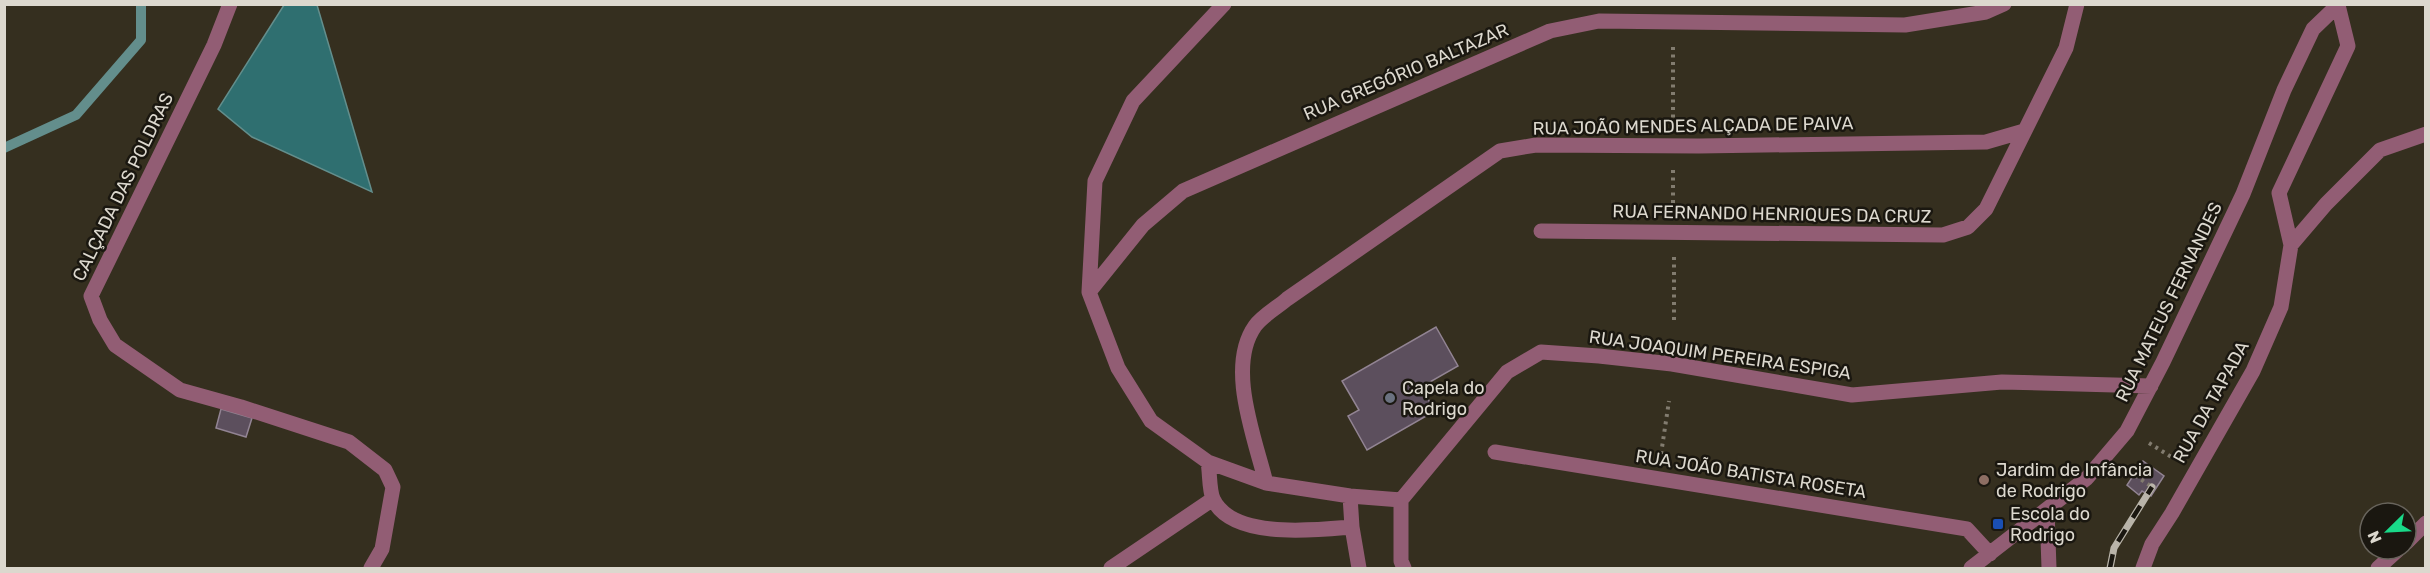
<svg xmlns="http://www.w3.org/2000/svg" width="2430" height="573" viewBox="0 0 2430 573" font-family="Rubik,sans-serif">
<rect width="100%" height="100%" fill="#352f1f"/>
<path fill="#2f6f70" stroke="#638e8c" stroke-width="1.5" d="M284 5H317L372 192 252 137 218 109Z"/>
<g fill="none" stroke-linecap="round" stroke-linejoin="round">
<path stroke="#638e8c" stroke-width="10" d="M4 148 76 115 141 40V4"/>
</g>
<path fill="#5c4f5d" stroke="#928493" stroke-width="1.5" d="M1436 327 1458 366 1421 387 1435 411 1367 450 1348 416 1359 410 1342 381Z
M221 409 252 418 246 437 216 428Z
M2143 461 2164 476 2151 496 2142 491 2139 495 2127 485Z"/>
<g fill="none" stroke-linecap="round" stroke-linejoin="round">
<path stroke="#827c6f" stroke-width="4" stroke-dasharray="3 4.5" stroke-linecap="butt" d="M1673 47V121
M1673 170V208
M1674 257V324
M2149 443 2173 458
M1661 454 1669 401
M2129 471 2152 487"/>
<path stroke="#925d74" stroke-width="15" d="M230 4 214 45 91 296 100 320 115 345 180 390 241 407 349 442 385 470 393 487 382 549 371 568
M1224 4 1133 101 1095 181 1089 292 1118 368 1151 421 1208 462 1266 483 1350 496 1401 500
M1541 231 1943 235 1968 227 1986 209 2066 48 2077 4
M2291 245 2326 204 2380 150 2426 134
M1089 292 1143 225 1183 191 1550 31 1599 21 1905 25 1986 12 2004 4
M1495 452 1967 529 1990 554
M1208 462C1210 473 1209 489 1213 499 1232 540 1316 530 1352 527L1350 496
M1266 483C1255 438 1226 367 1255 326 1262 316 1278 307 1287 299L1500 151 1536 145 1699 146 1986 142 2024 131
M1401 500 1507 372 1541 352 1599 356 1672 364 1852 395 2002 382 2151 386
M1401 500V561L1404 568
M2047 510 2049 568
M1352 527 1359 568
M2406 543 2426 523
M1111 568 1213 499
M1971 568 2087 478 2127 431 2163 362 2243 194 2284 90 2313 29 2339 4
M2143 568 2152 544 2172 513 2253 371 2281 307 2291 245 2279 193 2348 46 2338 5
M2378 568 2399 549"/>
<g stroke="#b9b4a9" stroke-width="7">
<path id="rail" d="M2110 568 2114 548 2152 487"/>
</g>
<use href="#rail" stroke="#1a1710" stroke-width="4.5" stroke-dasharray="14" stroke-linecap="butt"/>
</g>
<circle fill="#6b7280" stroke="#1a1710" stroke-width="2" cx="1390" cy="398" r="6"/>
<circle fill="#8d6e63" stroke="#1a1710" stroke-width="2" cx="1984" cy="480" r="6"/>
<rect fill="#1a4fb4" stroke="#1a1710" stroke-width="2" x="1992" y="518" width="12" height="12" rx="3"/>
<g text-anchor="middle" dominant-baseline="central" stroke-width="5" stroke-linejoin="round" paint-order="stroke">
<g font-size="18" fill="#dcd8ce" stroke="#1a1710">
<text transform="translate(1406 72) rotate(-23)">RUA GREGÓRIO BALTAZAR</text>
<text transform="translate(1693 126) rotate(-1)">RUA JOÃO MENDES ALÇADA DE PAIVA</text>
<text transform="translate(123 187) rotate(-64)">CALÇADA DAS POLDRAS</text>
<text transform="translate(1772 214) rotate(1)">RUA FERNANDO HENRIQUES DA CRUZ</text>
<text transform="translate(2169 302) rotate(-64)">RUA MATEUS FERNANDES</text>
<text transform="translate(1720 355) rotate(8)">RUA JOAQUIM PEREIRA ESPIGA</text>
<text transform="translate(2211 402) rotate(-61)">RUA DA TAPADA</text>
<text transform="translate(1751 474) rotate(9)">RUA JOÃO BATISTA ROSETA</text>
</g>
<g font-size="18" fill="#dcd8ce" stroke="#1a1710" text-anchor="start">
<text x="1402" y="388">Capela do<tspan x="1402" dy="21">Rodrigo</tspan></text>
<text x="1996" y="470">Jardim de Infância<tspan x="1996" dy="21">de Rodrigo</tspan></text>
<text x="2010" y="514">Escola do<tspan x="2010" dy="21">Rodrigo</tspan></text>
</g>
</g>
<rect width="2430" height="573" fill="none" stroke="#dcd8ce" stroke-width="12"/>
<g transform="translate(2388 531) rotate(246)"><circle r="28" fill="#1a1710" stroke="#68645c" stroke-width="1.5"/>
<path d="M0-4.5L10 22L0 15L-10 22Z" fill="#19d989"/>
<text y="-9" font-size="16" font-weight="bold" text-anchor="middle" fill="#dcd8ce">N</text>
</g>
</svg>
